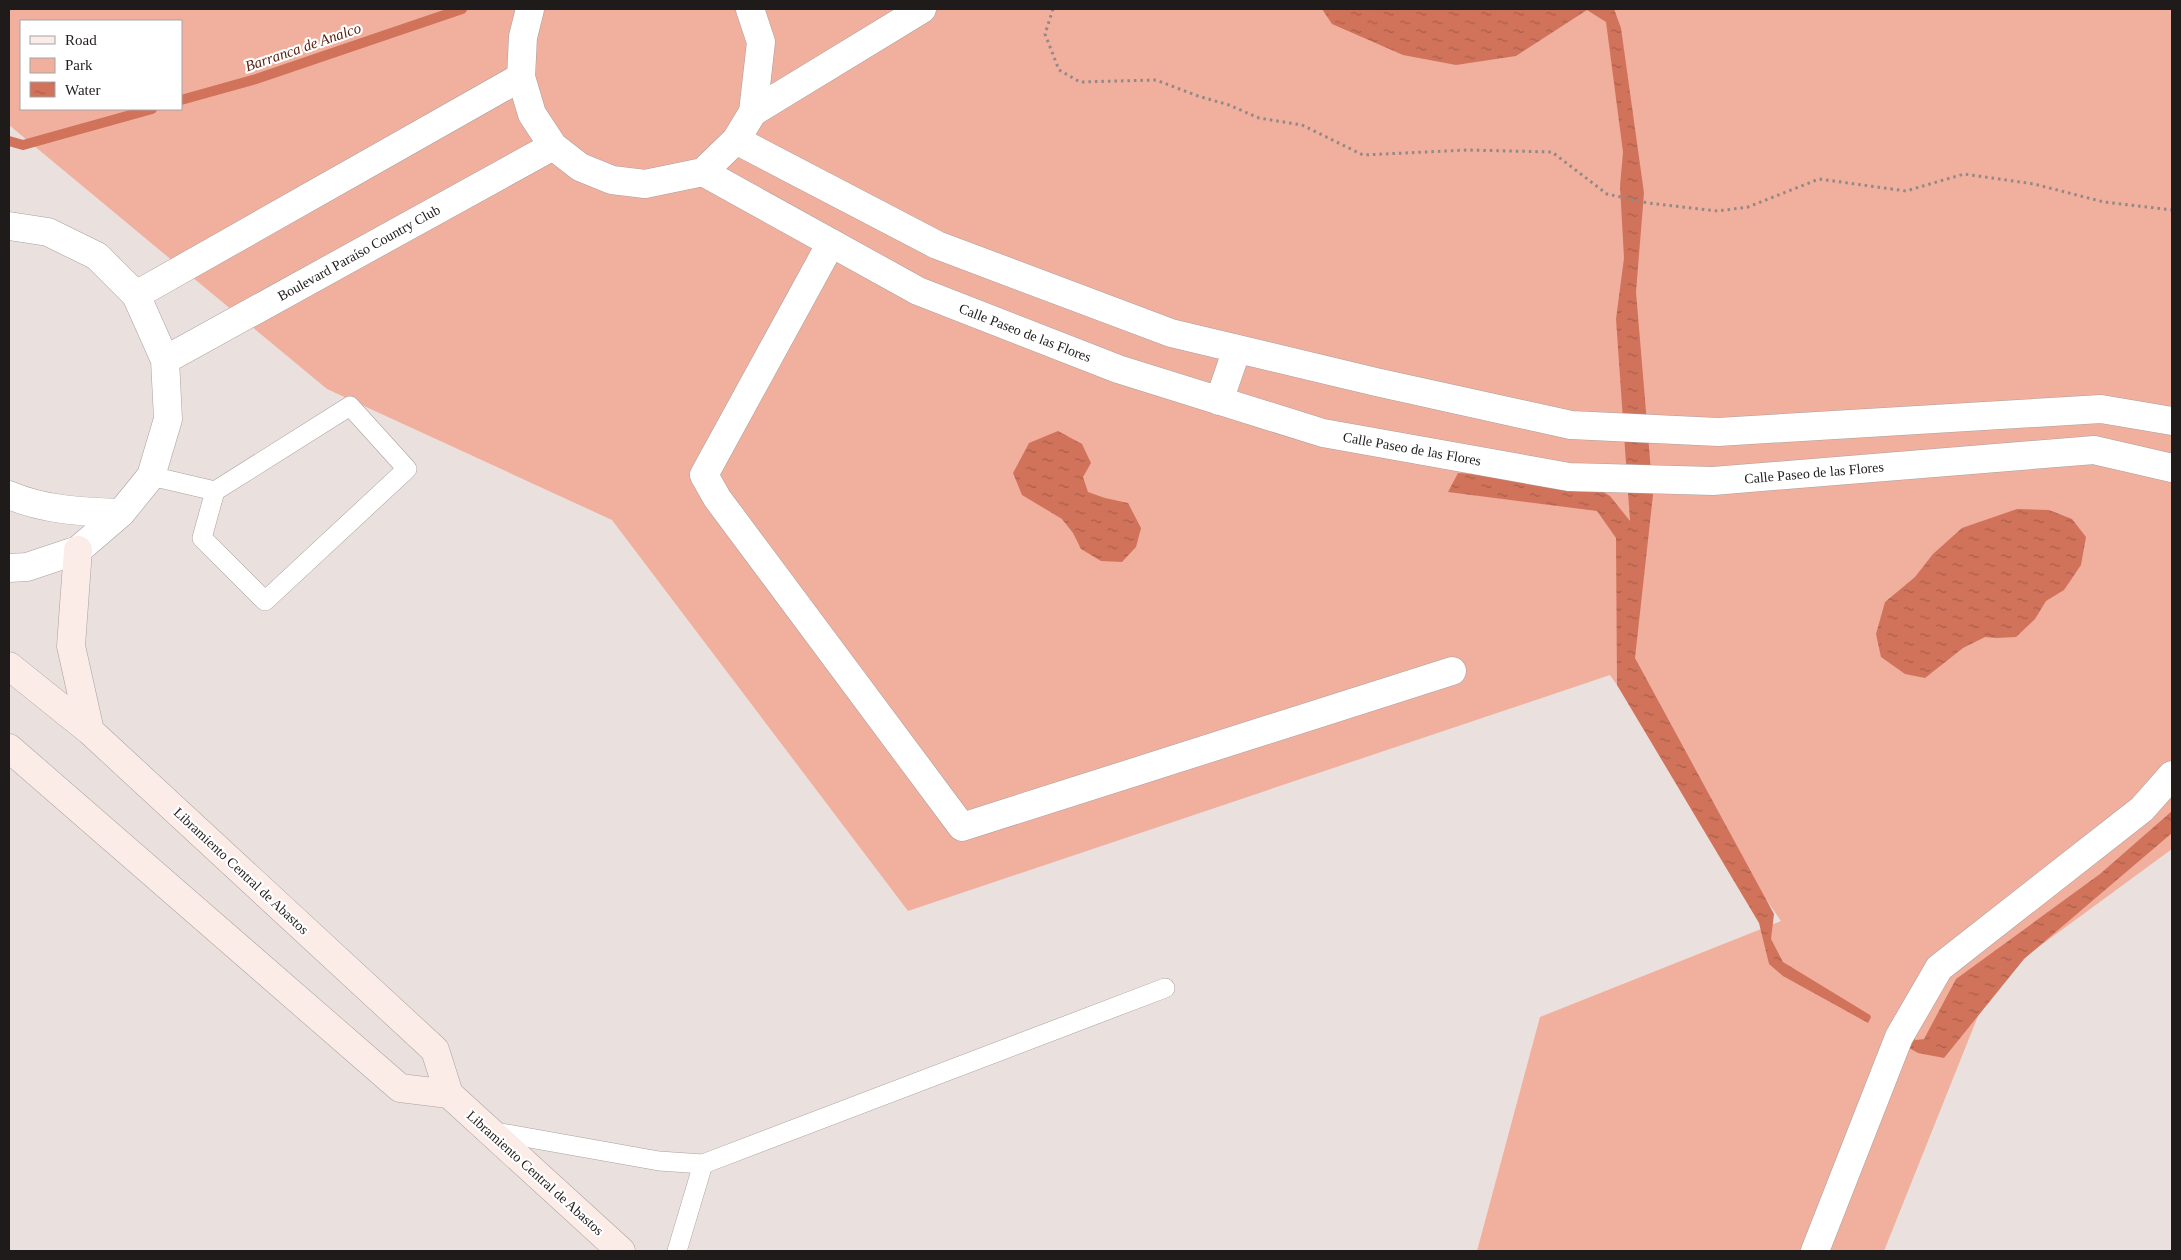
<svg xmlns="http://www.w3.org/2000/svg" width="2181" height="1260" viewBox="0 0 2181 1260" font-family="'Times New Roman',serif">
<defs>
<pattern id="water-ripples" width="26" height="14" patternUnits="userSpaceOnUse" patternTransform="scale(1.25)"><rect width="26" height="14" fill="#d1735b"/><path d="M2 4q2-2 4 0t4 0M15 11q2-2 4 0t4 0" fill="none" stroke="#a95e4a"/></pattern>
</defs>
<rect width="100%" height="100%" fill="#eae0dd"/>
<path fill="#f1af9e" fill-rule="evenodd" d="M9 9H2172V849L1992 981 1884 1251H1477L1540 1017 1781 921 1610 675 908 911 612 520 327 389 9 125ZM21 21H181V109H21Z"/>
<path fill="url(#water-ripples)" d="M1322 9H1614L1621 28 1644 193 1636 292 1653 495 1635 658 1774 914 1771 939 1783 962 1870 1015 1871 1017 1868 1023 1783 976 1769 964 1759 923 1617 685 1616 538 1597 511 1448 492 1458 473 1584 481 1610 496 1630 521 1616 319 1624 258 1620 186 1623 152 1606 22 1587 10 1516 56 1456 65 1403 55 1332 24Z
M1058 431 1082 444 1091 463 1083 477 1088 492 1105 498 1128 503 1141 528 1136 547 1122 562 1101 561 1081 549 1073 533 1062 519 1022 495 1013 473 1029 443Z
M2017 509 2049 510 2072 519 2086 537 2081 565 2064 590 2046 601 2035 619 2016 637 1996 638 1985 637 1963 648 1925 678 1905 674 1881 657 1876 634 1885 602 1915 577 1933 554 1962 528Z
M2172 811V833L2024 959 1944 1058 1918 1053 1909 1048 1904 1034 1916 1040 1924 1039 1956 979 2100 874Z"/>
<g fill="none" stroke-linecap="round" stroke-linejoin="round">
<path stroke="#d1735b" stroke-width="10" d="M181 100 256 79 462 9
M9 141 23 145 152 109"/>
<g stroke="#aaa09e" stroke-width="20">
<path id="service" d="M350 406 407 469 265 601 202 538 215 491Z
M151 476 215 491
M490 1131 659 1161 703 1164 1165 988
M677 1251 703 1164"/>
</g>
<g stroke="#aaa09e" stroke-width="29">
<path id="minor" d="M753 112 922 9
M831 243 704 475 717 498 962 827 1452 671
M1815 1251 1899 1037 1939 968 2142 809 2172 775"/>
</g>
<g stroke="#aaa09e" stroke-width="29">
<path id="tertiary" d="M530 9 523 37 521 77 532 114 553 146 580 167 612 180 645 184 703 172 736 140 753 112 761 42 750 9
M736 140 937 245 1171 333 1376 382 1571 425 1718 432 2101 409 2172 421
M703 172 918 291 1118 369 1323 433 1569 477 1713 481 2094 450 2172 468
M9 226 48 232 97 256 136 295 165 360 168 419 151 476 121 513 78 550 27 567 9 568
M136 295 521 77
M165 360 553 146
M1219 401 1237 349
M9 495C44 510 83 512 121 513"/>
</g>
<g stroke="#aaa09e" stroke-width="29">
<path id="secondary" d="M78 550 71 646 90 731
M9 666 90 731 435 1050 449 1094 621 1251
M9 748 400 1088 449 1094"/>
</g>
<path stroke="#918987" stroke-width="3" stroke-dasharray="2.5 4" stroke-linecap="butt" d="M1053 9 1045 34 1059 70 1080 82 1156 80 1198 96 1229 105 1259 118 1302 125 1363 155 1467 150 1552 152 1607 194 1648 203 1718 211 1748 207 1819 179 1906 191 1964 174 2034 184 2104 202 2172 210"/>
<use href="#service" stroke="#fff" stroke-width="19"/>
<use href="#minor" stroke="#fff" stroke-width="28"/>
<use href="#tertiary" stroke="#fff" stroke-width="28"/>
<use href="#secondary" stroke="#fbece8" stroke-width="28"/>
</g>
<g text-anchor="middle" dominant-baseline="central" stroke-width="4.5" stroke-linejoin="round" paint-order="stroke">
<g font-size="14" fill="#1f1b1a" stroke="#fff">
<text transform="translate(359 253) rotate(-29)">Boulevard Paraíso Country Club</text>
<text transform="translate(1025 333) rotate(21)">Calle Paseo de las Flores</text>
<text transform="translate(1412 449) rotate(10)">Calle Paseo de las Flores</text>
<text transform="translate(1814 473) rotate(-5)">Calle Paseo de las Flores</text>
<text transform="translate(241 871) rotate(43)">Libramiento Central de Abastos</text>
<text transform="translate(535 1173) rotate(42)">Libramiento Central de Abastos</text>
</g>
<g font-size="15" font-style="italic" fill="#5c2010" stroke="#fff">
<text transform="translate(303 47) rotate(-19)">Barranca de Analco</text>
</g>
</g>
<rect width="2181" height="1260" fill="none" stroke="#1f1b1a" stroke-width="20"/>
<rect x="20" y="20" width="162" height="90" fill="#ffffff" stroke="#a5a4a3"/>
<rect x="30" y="36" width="25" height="8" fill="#fbece8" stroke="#a5a4a3"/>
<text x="65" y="45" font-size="15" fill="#1f1b1a">Road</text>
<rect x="30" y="58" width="25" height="15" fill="#f1af9e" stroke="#a5a4a3"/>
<text x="65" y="70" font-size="15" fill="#1f1b1a">Park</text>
<rect x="30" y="82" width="25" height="15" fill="url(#water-ripples)" stroke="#a5a4a3"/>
<text x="65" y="95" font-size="15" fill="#1f1b1a">Water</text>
</svg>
